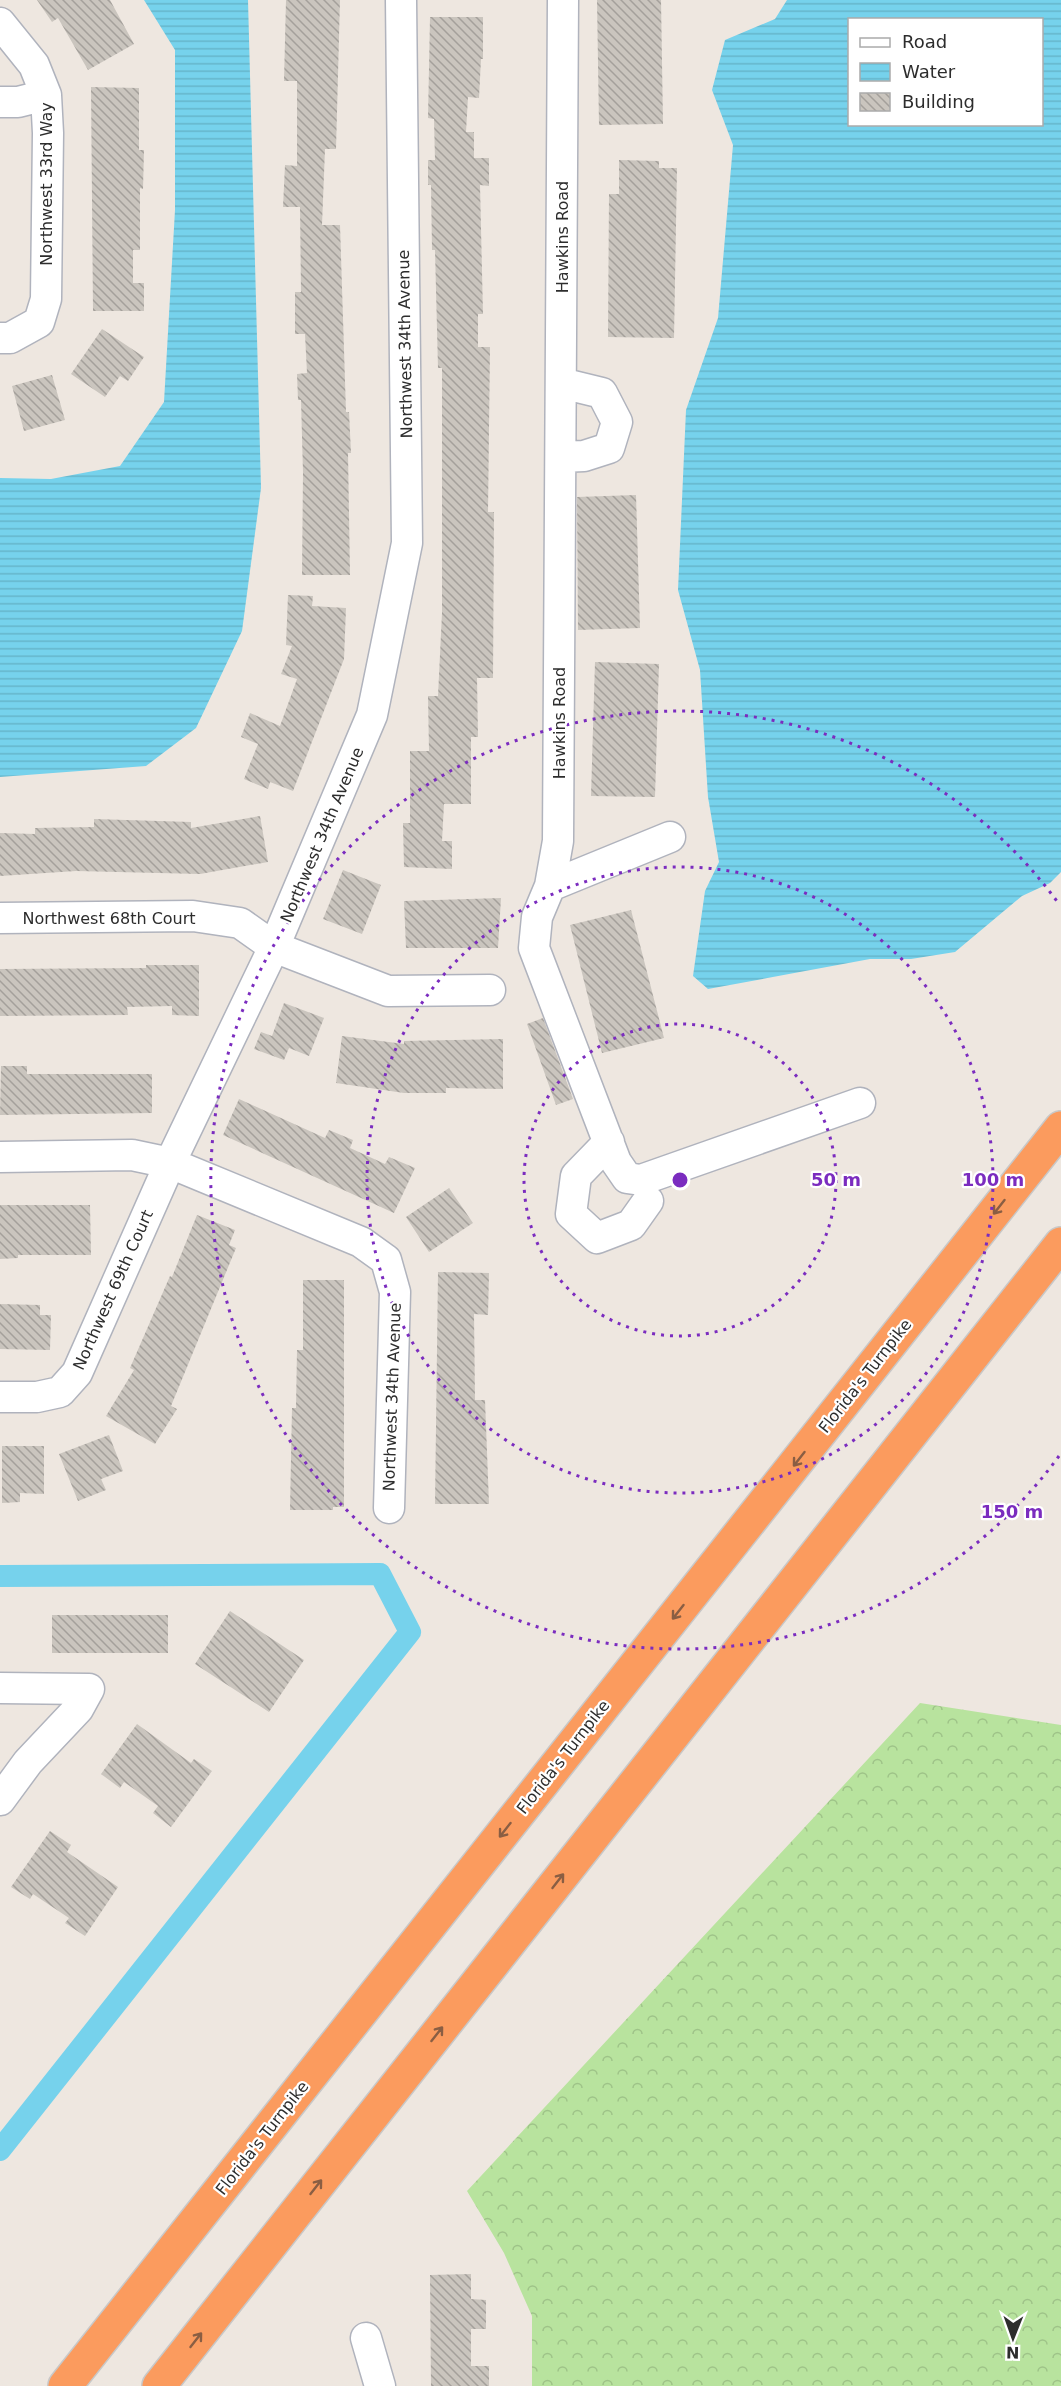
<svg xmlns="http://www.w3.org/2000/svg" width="1061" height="2386" viewBox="0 0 1061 2386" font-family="'DejaVu Sans',sans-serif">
<defs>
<pattern id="forest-crowns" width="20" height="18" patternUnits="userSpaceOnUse" patternTransform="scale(1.5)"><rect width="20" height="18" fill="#b8e39e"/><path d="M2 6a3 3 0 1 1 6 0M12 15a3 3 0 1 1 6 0" fill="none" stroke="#9ec388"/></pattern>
<pattern id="water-rules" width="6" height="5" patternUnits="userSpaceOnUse" patternTransform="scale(1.5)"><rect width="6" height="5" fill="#76d2ec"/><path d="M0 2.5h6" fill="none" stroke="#66b5cb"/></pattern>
<pattern id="building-back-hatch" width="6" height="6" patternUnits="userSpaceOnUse" patternTransform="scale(1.5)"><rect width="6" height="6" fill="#cac5be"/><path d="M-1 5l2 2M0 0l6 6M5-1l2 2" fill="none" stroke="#a4a09b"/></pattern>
</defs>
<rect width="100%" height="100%" fill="#eee7e0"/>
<path fill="url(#forest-crowns)" d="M920 1703 1061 1725V2386H532V2316L504 2253 467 2191Z"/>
<path fill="url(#water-rules)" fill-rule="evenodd" d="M144 0H248L261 488 242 631 196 728 146 766 0 777V478L51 479 120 466 164 402 175 210V50Z
M787 0H1061V872L1050 883 1022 896 955 952 911 959H870L708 989 693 976 705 891 719 862 708 797 700 670 678 590 686 410 718 318 733 145 712 90 725 40 775 19ZM850 20H1042V124H850Z"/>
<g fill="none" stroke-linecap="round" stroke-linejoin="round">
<path stroke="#76d2ec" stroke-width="22" d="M0 1576 380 1574 410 1632 0 2150"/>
</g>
<path fill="url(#building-back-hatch)" d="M37 0H110L134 44 88 70 58 18 52 22Z
M286 0H340L336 149H325L322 225H340L346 412H349L351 453H348L350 575H302L303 473 301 400H298L297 374 307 373 305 334H295V292H301L300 207H283L285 165 297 166V81H284Z
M597 0H661L663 124 599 125Z
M430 17H483V59H481L479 98 468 97 466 132H474V158H489V186L480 185 483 314H478V347H490L488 512H494L493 678H477L478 737H471V804H444L442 841H452V869L404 867 403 823H410V751H429L428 696H438L442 613V368H438L435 250H432L431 185H428V160H435L434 119 428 118Z
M91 87 139 88V150H144L143 189 140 188V250H133V283H144V311H93Z
M619 160 659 161V168H677L674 338 608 337 609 194H619Z
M102 329 144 357 128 381 120 376 105 397 71 374Z
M52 375 65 420 24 431 12 386Z
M636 495 640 628 578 630 577 497Z
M288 595 313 596 312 606 346 608 344 659 293 791 270 782 268 789 244 779 258 744 241 737 250 713 280 726 297 679 281 674 292 646 286 645Z
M595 662 659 664 655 797 591 796Z
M260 816 268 862 200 874 76 871 0 876V833L35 834V828L94 827V819L191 822V828Z
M343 870 381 885 362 934 323 919Z
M501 898 498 948H406L404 901Z
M631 910 664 1038 602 1053 570 925Z
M146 965H199V1016L172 1015V1006L127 1007 128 1015 0 1016V969L146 968Z
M284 1003 324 1018 309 1056 289 1048 284 1060 254 1049 261 1032 272 1036Z
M543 1018 573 1099 556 1105 527 1024Z
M342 1036 404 1044V1041L503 1039V1089L446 1088V1093H404L336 1083Z
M1 1066H27V1074H152V1113L0 1115Z
M239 1099 325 1138 329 1130 353 1140 350 1148 385 1164 389 1157 415 1168 394 1213 223 1135Z
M449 1188 473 1223 429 1252 406 1217Z
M0 1205H90L91 1255H18V1258L0 1259Z
M197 1215 235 1230 229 1245 236 1248 171 1406 177 1409 155 1444 106 1416 134 1370 130 1368 170 1276 172 1277Z
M438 1272 489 1273 488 1315 474 1314 475 1400H485L489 1504H435Z
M303 1280H344V1507H333V1510H290L292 1408H296L297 1350H303Z
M0 1304 40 1305V1315H51L50 1350 0 1349Z
M109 1435 123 1471 101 1479 106 1490 78 1501 59 1454Z
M2 1446H44V1494L20 1493V1502L2 1503Z
M230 1611 304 1660 269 1712 195 1664Z
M52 1615H168V1653H52Z
M137 1724 191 1763 194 1759 212 1771 171 1827 153 1813 158 1806 124 1782 120 1788 101 1774Z
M50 1831 71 1845 67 1852 118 1887 85 1936 65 1923 69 1918 33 1894 30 1899 11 1887Z
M471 2274V2299L486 2300V2329H471V2366H489V2386H431L430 2275Z"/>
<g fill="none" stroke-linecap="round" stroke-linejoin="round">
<g stroke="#b0b3bd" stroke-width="33">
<path id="minor" d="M563 0 558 841 550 886 537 917 534 948 616 1162 627 1178 641 1180 860 1103
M0 23 34 65 46 95 48 133 46 299 39 322 10 338H0
M0 102H18L46 95
M561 457 584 456 609 448 617 422 602 393 561 383
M550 886 670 837
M0 918 193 916 240 923 274 947 388 991 490 990
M609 1142 576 1176 571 1214 597 1238 631 1225 648 1201
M0 1157 132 1155 170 1163 361 1242 386 1260 395 1292 389 1508
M0 1397H37L60 1392 77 1373 170 1163 274 947 372 715 407 543 401 0
M0 1688 89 1689 78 1709 28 1762 0 1800
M366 2338 380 2386"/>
</g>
<g stroke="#c8c8c8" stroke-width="36">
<path id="highway" d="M65 2386 1061 1128
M159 2386 1061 1244"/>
</g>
<use href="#minor" stroke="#fff" stroke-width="30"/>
<use href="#highway" stroke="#fb9b5e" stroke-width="33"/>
</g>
<defs><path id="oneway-shaft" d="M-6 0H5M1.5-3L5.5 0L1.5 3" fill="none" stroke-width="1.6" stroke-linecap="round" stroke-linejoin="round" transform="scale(1.5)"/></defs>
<g stroke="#8a5e43">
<use href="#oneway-shaft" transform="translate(999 1207) rotate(128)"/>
<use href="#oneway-shaft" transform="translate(799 1459) rotate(128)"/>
<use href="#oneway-shaft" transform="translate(678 1612) rotate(128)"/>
<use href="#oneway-shaft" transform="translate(505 1830) rotate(128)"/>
<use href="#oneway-shaft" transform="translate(558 1881) rotate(-52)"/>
<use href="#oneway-shaft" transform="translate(437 2034) rotate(-52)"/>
<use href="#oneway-shaft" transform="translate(316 2187) rotate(-52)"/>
<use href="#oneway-shaft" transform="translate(196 2340) rotate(-52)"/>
</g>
<g fill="none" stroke="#7b2cbf" stroke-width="3" stroke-dasharray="3 6">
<circle cx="680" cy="1180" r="156"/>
<circle cx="680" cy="1180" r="313"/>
<path d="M1059 1456A469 469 0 1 1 1059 904"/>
</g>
<g text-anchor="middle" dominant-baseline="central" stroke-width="4.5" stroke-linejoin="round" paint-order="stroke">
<g font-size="16" fill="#2d2d2d" stroke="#fff">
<text transform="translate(46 184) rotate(-90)">Northwest 33rd Way</text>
<text transform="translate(562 237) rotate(-90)">Hawkins Road</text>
<text transform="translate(405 344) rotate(-91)">Northwest 34th Avenue</text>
<text transform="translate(559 723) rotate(-90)">Hawkins Road</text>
<text transform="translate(322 835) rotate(-67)">Northwest 34th Avenue</text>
<text x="109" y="918">Northwest 68th Court</text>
<text transform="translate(113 1290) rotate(-66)">Northwest 69th Court</text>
<text transform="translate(865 1376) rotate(-52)">Florida's Turnpike</text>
<text transform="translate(392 1397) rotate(-88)">Northwest 34th Avenue</text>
<text transform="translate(563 1757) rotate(-52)">Florida's Turnpike</text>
<text transform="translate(262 2138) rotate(-52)">Florida's Turnpike</text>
</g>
</g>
<circle cx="680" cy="1180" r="9" fill="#7b2cbf" stroke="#fff" stroke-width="3"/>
<g font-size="18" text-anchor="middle" font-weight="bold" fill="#7b2cbf" stroke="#fff" stroke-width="4.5" stroke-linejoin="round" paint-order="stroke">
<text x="836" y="1186">50 m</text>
<text x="993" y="1186">100 m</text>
<text x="1012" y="1518">150 m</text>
</g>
<rect x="848" y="18" width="195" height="108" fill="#ffffff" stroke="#ababab" stroke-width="1.5"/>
<rect x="860" y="38" width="30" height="9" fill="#ffffff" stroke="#ababab" stroke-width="1.5"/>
<text x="902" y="48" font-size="18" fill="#2d2d2d">Road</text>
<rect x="860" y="63" width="30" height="18" fill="url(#water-rules)" stroke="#ababab" stroke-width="1.5"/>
<text x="902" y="78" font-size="18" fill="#2d2d2d">Water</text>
<rect x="860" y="93" width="30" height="18" fill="url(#building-back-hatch)" stroke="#ababab" stroke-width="1.5"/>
<text x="902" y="108" font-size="18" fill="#2d2d2d">Building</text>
<g transform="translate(1013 2338) rotate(181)" stroke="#ffffff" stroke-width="4.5" paint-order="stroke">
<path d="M0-4.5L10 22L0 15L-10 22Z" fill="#2d2d2d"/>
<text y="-9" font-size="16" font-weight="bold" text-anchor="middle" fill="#2d2d2d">N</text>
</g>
</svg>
